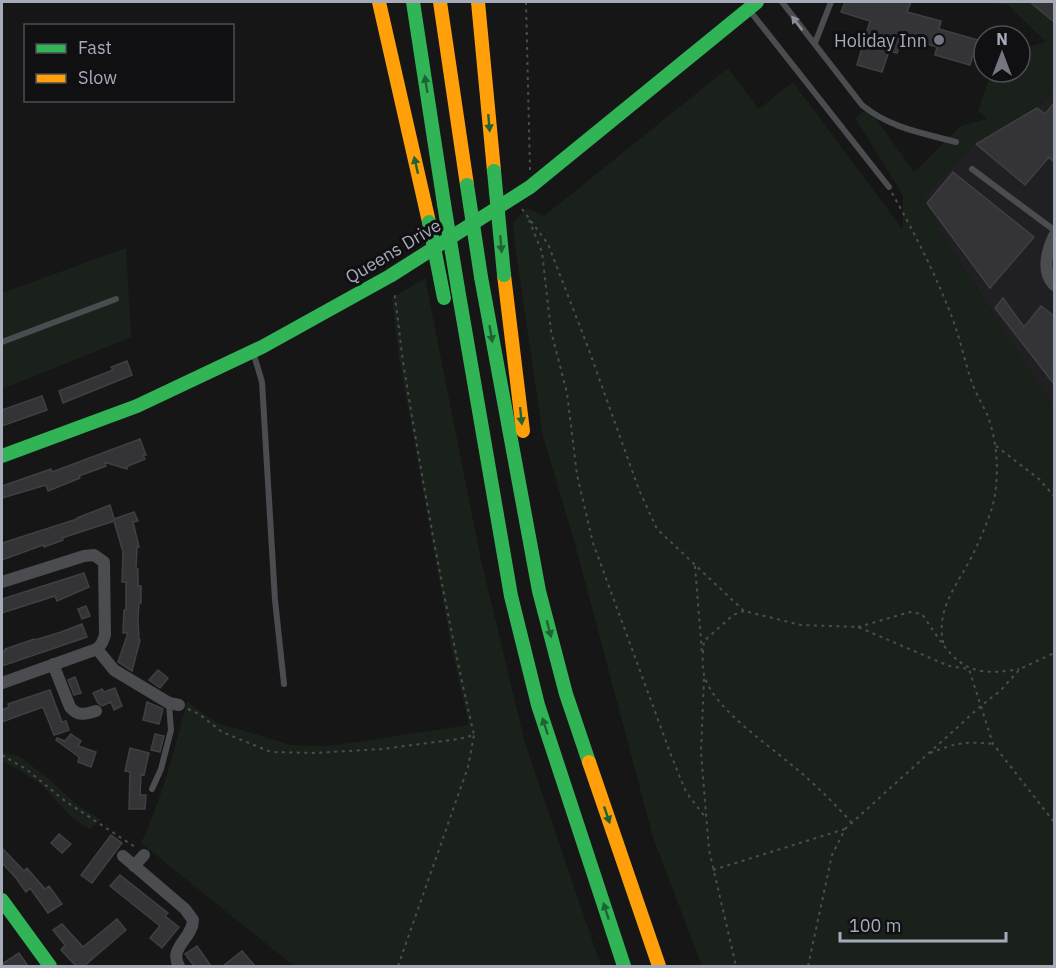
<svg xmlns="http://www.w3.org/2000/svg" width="1056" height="968" viewBox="0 0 1056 968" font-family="'IBM Plex Sans',sans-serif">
<rect width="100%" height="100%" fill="#161617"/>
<path fill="#202023" d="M1054 90V407L941 234 923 197 974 145 1041 104Z"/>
<path fill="#1a211b" d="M986 2H1029L1054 23V90L1041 104 974 145 923 197 941 234 1054 407V966H702L653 837 575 544 543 436 515 246 513 222 527 208 544 216 728 68 759 109 793 82 903 230V195L855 118 868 108 914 172 961 126 987 119 978 111 989 79 1013 77 1014 72H1020V49L1046 42 1008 5Z
M126 248 131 337 2 389V293Z
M425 278 481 560 525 743 601 966H294L141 843C162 798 175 749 187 701L215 722 291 745 329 746 469 725 453 656 399 357 392 298Z
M2 752 19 756 49 779 76 804 101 820 90 829 73 819 42 785 12 766 2 761Z"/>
<path fill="#343436" stroke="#3f4043" stroke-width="1.5" d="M845 2H911L907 12 941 21 939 29 978 40 970 65 935 55 937 47 902 37 897 53 889 51 882 72 857 65 870 21 841 12Z
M1030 2H1054V22Z
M1054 103V162L1049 157 1025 185 976 144 1037 108 1045 114Z
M953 172 1034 237 990 288 927 203Z
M1003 298 1024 327 1041 306 1054 316V384L995 308Z
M127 361 132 375 63 403 59 391 113 370 111 367Z
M42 396 47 410 2 426V410Z
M140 439 146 455H143L145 459 128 466 127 469 104 462 106 466 79 476 80 478 48 491 46 485 2 498V486L51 469 52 472Z
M110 505 114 519 134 512 138 521 133 522 139 547H137L136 569H138V586H141V603H139L138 619 139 639 140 640 132 671 118 662 128 633H123L124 610H126V582H122L123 552 114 521 62 538 63 540 44 547 43 545 2 560V543L77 519V518Z
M84 573 89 587 57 601 55 596 2 613V599Z
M86 606 90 616 82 619 78 609Z
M82 624 87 637 2 666V652L6 650 5 649 34 639 35 640 61 632Z
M158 670 168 678 160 688 149 680Z
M75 677 81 693 74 695 68 680Z
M115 688 122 706 114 710 111 702 102 706 98 703 93 693 102 689 104 692Z
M50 690 62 722 66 721 69 730 54 735 43 707 2 722V710L9 707 8 704Z
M147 702 163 709 159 724 143 720Z
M71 734 81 741 78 746 96 752 91 767 78 762 79 757 56 740 57 738 65 741Z
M155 734 164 736 160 752 151 750Z
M130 748 149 753 144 775 141 774 140 795H146L145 809H129L130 772 125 771Z
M59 834 71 844 62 853 51 843Z
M111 835 122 843 92 883 81 875Z
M2 848 24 871 27 868 45 889 49 886 62 904 48 913 30 888 26 892 16 878 2 863Z
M120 875 168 913 165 916 179 927 162 948 150 938 160 926 110 886Z
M117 919 126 930 84 966H76L61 950 65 945 53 930 62 924 83 947Z
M197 946 211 966H194L185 954Z
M242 951 255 966H223Z
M19 953 28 966H2V964Z"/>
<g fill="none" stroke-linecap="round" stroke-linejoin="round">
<path stroke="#4c4d51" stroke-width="2" stroke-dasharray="3 4.5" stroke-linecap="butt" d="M526 2 530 170
M892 193C915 234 937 277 953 320 960 339 964 358 970 377 974 390 981 402 987 414 998 441 1000 480 992 508 987 523 980 540 973 554 958 585 934 609 944 646
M522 209 548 244 589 350 639 490 657 529 744 611 801 625 858 627 949 666 969 669 993 744 1054 822
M529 220 542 252 551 331 567 393 577 475 593 543 671 755 686 792 705 817
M996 446 1039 479 1054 496
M695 566 702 653
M744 611 733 615 704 641C703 653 701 667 705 678 716 709 763 741 788 762 811 780 831 800 851 822
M858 627 910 612 922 614C952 658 961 680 1019 669
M704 679 701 752 709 850 736 966
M188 709 199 714 222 732 271 752 313 753 382 749 459 739 474 735C446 614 424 491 404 368 400 342 398 316 394 291
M930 753C956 743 965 741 993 744
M2 755 26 769 65 801 135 847
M713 870 845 829
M398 966 468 767 474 735
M808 966 832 855 845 829 982 705 1000 691 1020 669 1054 653"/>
<path stroke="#4a4c50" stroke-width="6" d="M782 2 862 105C890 128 922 133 956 142
M750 11 889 187
M815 43 831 2
M972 169 1054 230
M2 342 116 299
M254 355 262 382 275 600 284 684
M152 789 161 769 171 730 169 704"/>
<path stroke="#4a4c50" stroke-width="12" d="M1054 236C1047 251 1041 271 1054 285
M2 582 84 556 94 555 104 562 105 635 102 643 97 649 2 683
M97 649 114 670 169 703 179 705
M53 664 70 707C78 717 85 714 96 711
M123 856 185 909 193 920C193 938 168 948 179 966
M134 866 144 855"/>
<path stroke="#30b455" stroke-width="14" d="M413 2 444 204
M481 277 539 591 566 694 589 762
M458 289 511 596 538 705 624 966
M2 456 137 406 262 347 390 276 530 187 757 2
M2 900 50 966"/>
<path stroke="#ff9f0a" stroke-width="14" d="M379 2 429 222
M440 2 467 185
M478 2 494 171
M504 275 523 431
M589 762 659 966"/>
<path stroke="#30b455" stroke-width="14" d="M494 171 504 275
M467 185 481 277
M444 204 458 289
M429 222 444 298"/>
</g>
<defs><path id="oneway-solid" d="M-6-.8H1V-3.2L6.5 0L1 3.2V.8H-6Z" transform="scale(1.5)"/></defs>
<use fill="#8a8e9a" href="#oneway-solid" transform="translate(797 23) rotate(-127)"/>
<g fill="#206234">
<use href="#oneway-solid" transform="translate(426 84) rotate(-99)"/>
<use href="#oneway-solid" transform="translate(489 123) rotate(85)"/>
<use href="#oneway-solid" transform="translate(416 165) rotate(-103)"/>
<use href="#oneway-solid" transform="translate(501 244) rotate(85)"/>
<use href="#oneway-solid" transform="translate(491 334) rotate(80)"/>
<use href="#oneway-solid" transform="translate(521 416) rotate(84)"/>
<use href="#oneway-solid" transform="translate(549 629) rotate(75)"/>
<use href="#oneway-solid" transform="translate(545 726) rotate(-108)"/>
<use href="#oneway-solid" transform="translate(607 815) rotate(71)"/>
<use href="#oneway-solid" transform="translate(606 911) rotate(-108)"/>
</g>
<circle fill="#747780" stroke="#101013" stroke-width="2" cx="939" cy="40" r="6"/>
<g text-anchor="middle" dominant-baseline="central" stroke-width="6" stroke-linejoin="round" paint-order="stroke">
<g font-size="18" fill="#a6abb9" stroke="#101013" text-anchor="end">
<text x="927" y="40">Holiday Inn</text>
</g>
<g font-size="18" fill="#a6abb9" stroke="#101013">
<text transform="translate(393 251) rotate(-31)">Queens Drive</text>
</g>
</g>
<rect width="1056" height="968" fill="none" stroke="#a6abb9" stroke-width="6"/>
<rect x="24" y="24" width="210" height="78" fill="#101013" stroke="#4c4e55" stroke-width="1.5"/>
<rect x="36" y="44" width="30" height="9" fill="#30b455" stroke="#4c4e55" stroke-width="1.5"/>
<text x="78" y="54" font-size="18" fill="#a6abb9">Fast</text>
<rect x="36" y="74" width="30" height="9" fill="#ff9f0a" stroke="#4c4e55" stroke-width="1.5"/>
<text x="78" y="84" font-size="18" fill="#a6abb9">Slow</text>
<g transform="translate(1002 54)"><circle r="28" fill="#101013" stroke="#4c4e55" stroke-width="1.5"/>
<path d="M0-4.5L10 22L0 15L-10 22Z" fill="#747780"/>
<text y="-9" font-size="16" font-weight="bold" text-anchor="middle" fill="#a6abb9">N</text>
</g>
<path d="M840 932v9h166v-9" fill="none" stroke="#a6abb9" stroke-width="3"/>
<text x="849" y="932" font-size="18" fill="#a6abb9" stroke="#101013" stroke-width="4.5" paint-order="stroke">100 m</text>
</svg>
